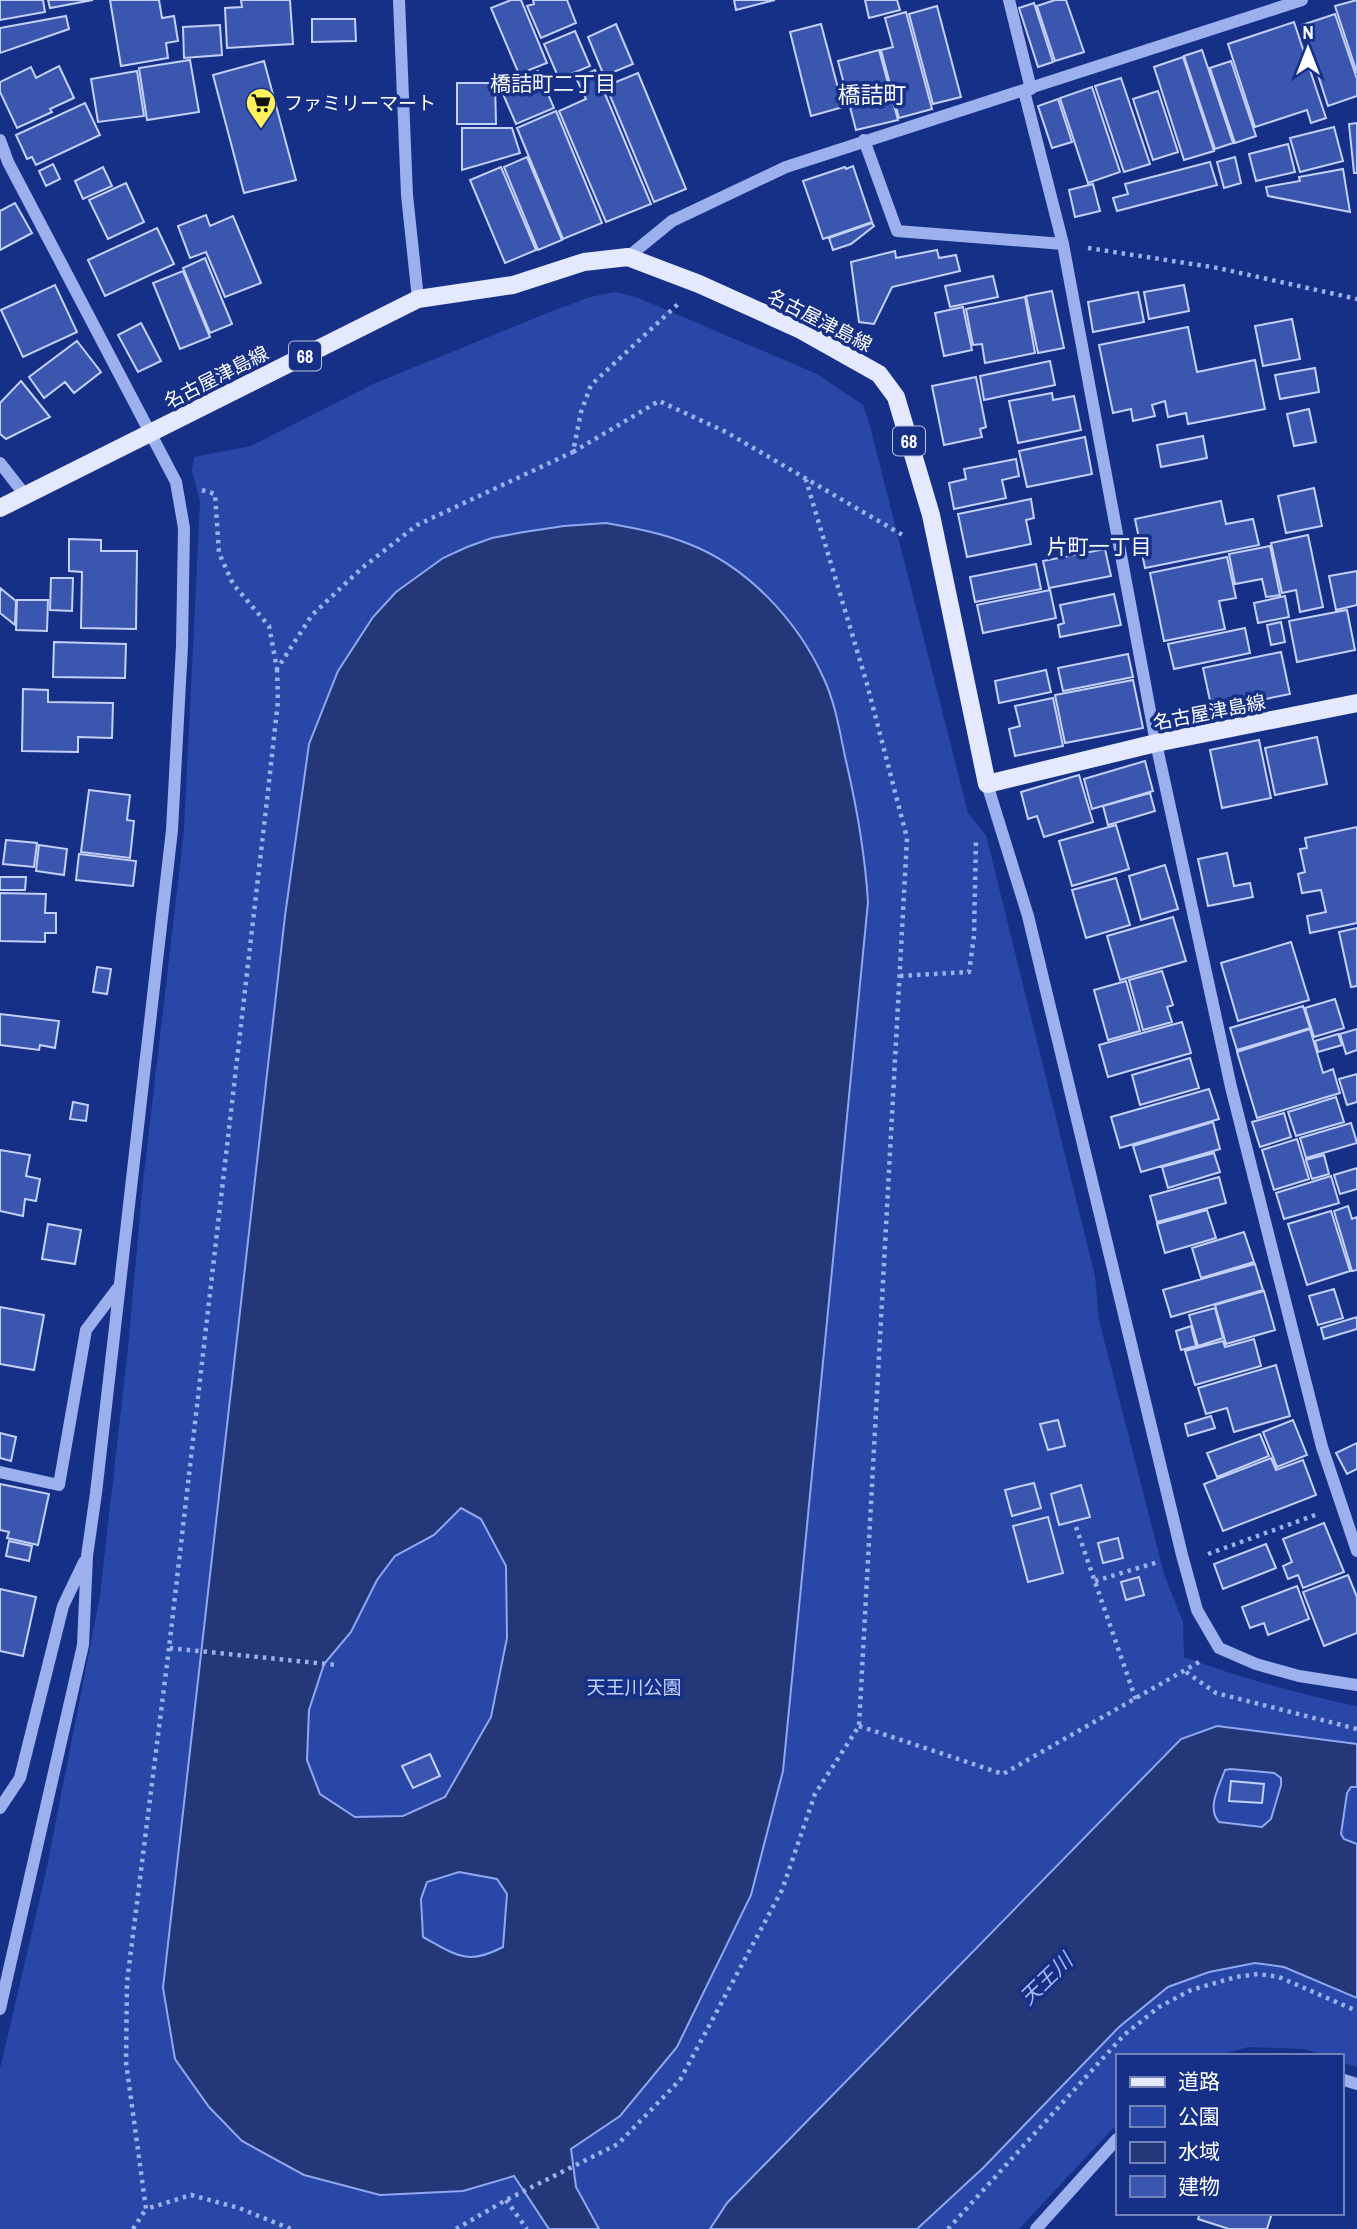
<svg xmlns="http://www.w3.org/2000/svg" width="1357" height="2229" viewBox="0 0 1357 2229" font-family="'Archivo Narrow','Noto Sans JP',sans-serif">
<rect width="100%" height="100%" fill="#173087"/>
<path fill="#2947a6" d="M615 292 636 297 817 374 863 405 869 422 968 813 986 835 1095 1276 1099 1320 1164 1574 1183 1622 1184 1657C1241 1678 1298 1694 1357 1706V2067L1341 2062V2056H1324L1305 2049 1248 2047 1218 2056H1117V2124L1019 2229H0V2069L46 1872 100 1596 128 1347 143 1182 184 831 200 502 192 471 194 457 251 446 373 384 555 310 590 297Z"/>
<path fill="#243778" stroke="#8fa8f1" stroke-width="2" fill-rule="evenodd" d="M606 523C634 528 662 533 689 544 748 567 798 621 824 679 836 705 840 734 846 761 857 808 865 854 868 902L783 1771 751 1895 677 2047 620 2116 571 2149 576 2187 599 2229H549L514 2176 463 2191 380 2195 304 2175 242 2141 209 2107 175 2059 163 1988 285 916 309 744 338 671 373 617 396 592 443 558 467 547 492 538 524 532 564 526ZM461 1508 481 1519 506 1566 507 1638 491 1717 445 1797 403 1816 355 1817 320 1794 307 1760 309 1710 324 1664 351 1632 377 1580 395 1556 434 1535ZM459 1872 497 1879 507 1894 503 1947C467 1966 456 1955 423 1937L421 1899 427 1882Z
M1217 1726 1357 1744V1787H1351L1347 1793 1341 1834 1344 1839 1357 1844V1998L1284 1967 1255 1963 1209 1972 1168 1987 1119 2027 983 2168 917 2229H710L727 2203 1181 1739ZM1231 1769 1274 1773 1281 1778V1785L1271 1819 1262 1827 1219 1822C1206 1808 1220 1785 1225 1770Z"/>
<path fill="#3b56af" stroke="#c3d0fa" stroke-width="2" d="M0 0H43L45 12 0 20Z
M48 0H93L50 8Z
M110 0H159L162 18 174 16 178 41 166 43 168 58 121 66Z
M241 0H290L293 44 227 48 225 8 242 7Z
M511 0H521L547 63 519 74 491 8Z
M533 0H567L576 23 541 38 527 6 534 4Z
M734 0H775L736 10Z
M865 0H897L900 10 869 18Z
M1055 0H1066L1084 52 1055 61 1037 6Z
M1357 0V73L1335 6Z
M1034 3 1053 62 1038 67 1019 8Z
M937 6 961 97 933 104 909 14Z
M906 12 932 109 899 118 881 50 893 47 885 18Z
M1335 14 1357 79V96L1328 106 1302 25Z
M66 16 69 29 0 53V28Z
M312 19H355L356 41 312 42Z
M1294 22 1326 118 1311 123 1307 110 1255 127 1228 44Z
M616 24 633 64 604 76 588 37Z
M821 24 843 107 811 116 790 32Z
M220 25 222 55 184 58 183 27Z
M575 31 590 66 559 79 544 44Z
M879 50 898 120 856 130 838 61Z
M1202 50 1233 143 1215 149 1184 56Z
M1183 57 1214 151 1184 160 1154 67Z
M190 60 199 112 147 120 139 68Z
M264 61 296 180 244 193 213 75Z
M1231 61 1256 136 1235 143 1210 68Z
M59 66 74 98 50 109 52 112 17 128 0 92V82L31 67 36 78Z
M595 70 651 204 606 222 559 111 586 99 576 78Z
M137 71 144 116 98 122 91 79Z
M538 71 554 108 516 124 500 87Z
M638 73 686 189 654 202 606 86Z
M1121 78 1150 164 1124 172 1095 86Z
M457 83H495L496 124H457Z
M1092 87 1120 172 1088 183 1060 98Z
M1158 91 1178 152 1153 160 1133 99Z
M1058 99 1072 142 1052 148 1038 106Z
M85 103 100 135 36 165 32 157 27 159 16 135Z
M556 111 602 223 563 239 517 128Z
M1357 123V173H1354L1349 124Z
M1334 127 1343 161 1300 172 1290 138Z
M462 128H512L520 153 462 170Z
M1288 144 1295 172 1256 181 1249 154Z
M527 157 562 240 538 250 504 167Z
M1235 157 1241 183 1224 188 1217 162Z
M1210 162 1217 185 1117 211 1113 198 1128 194 1125 184Z
M53 164 60 179 46 186 39 171Z
M853 166 872 222 823 239 803 181 845 167 846 169Z
M103 167 112 186 83 199 75 181Z
M501 167 536 250 505 263 470 180Z
M1343 169 1350 212 1268 196 1266 187 1300 181 1299 177Z
M126 183 144 222 108 239 89 200Z
M1093 184 1100 211 1075 217 1069 190Z
M15 203 32 233 0 250V211Z
M206 215 210 226 233 216 261 283 225 297 206 252 190 258 178 226Z
M872 223 874 226 851 244 833 250 829 238Z
M157 228 174 264 105 296 88 260Z
M937 250 939 258 956 255 960 271 892 287 874 324 859 322 851 262 895 251 896 258Z
M205 258 232 324 210 333 183 268Z
M183 271 210 337 180 349 153 283Z
M993 276 998 297 950 307 945 286Z
M55 285 77 332 23 357 1 310Z
M1184 285 1189 311 1149 319 1144 292Z
M1052 291 1064 348 1038 353 1026 296Z
M1138 292 1144 322 1093 332 1088 302Z
M1025 297 1035 353 985 363 982 344 973 345 966 309Z
M963 307 972 350 944 356 935 313Z
M1292 319 1300 359 1263 366 1255 326Z
M141 323 161 361 138 372 118 335Z
M1188 327 1197 372 1255 360 1265 409 1188 424 1186 413 1168 417 1165 401 1152 405 1155 416 1133 421 1131 409 1113 413 1099 345Z
M77 341 101 372 74 393 65 382 44 398 29 377Z
M1050 361 1055 385 984 400 980 376Z
M1315 368 1319 392 1280 399 1275 375Z
M976 377 986 427 980 429 982 437 944 445 932 386Z
M21 381 50 417 6 439 0 434V403Z
M1052 393 1053 400 1074 396 1081 430 1018 443 1009 401Z
M1309 409 1316 442 1294 446 1287 414Z
M1203 436 1207 458 1161 467 1157 445Z
M1085 437 1092 474 1027 487 1019 451Z
M1016 459 1019 476 1002 480 1006 498 954 509 949 483 966 479 964 469Z
M1314 488 1322 526 1286 533 1278 496Z
M1031 499 1034 518 1026 520 1031 544 967 557 958 514Z
M1221 501 1226 524 1253 519 1259 545 1145 568 1135 519Z
M1308 535 1323 607 1300 612 1296 590 1282 593 1271 543Z
M69 539 101 540V551H137L136 629 81 628 82 572 69 571Z
M1270 546 1280 595 1266 597 1262 579 1235 584 1229 554Z
M1105 549 1111 576 1049 588 1043 561Z
M1227 557 1236 598 1219 601 1225 629 1164 641 1150 573Z
M1036 564 1041 589 975 602 970 577Z
M1357 571V605L1336 610 1329 576Z
M51 578H73L72 611 50 610Z
M0 588 16 601 15 625 0 613Z
M1050 590 1056 618 983 633 977 605Z
M1114 594 1121 625 1060 637 1058 625 1064 623 1060 605Z
M1285 596 1289 617 1258 623 1254 603Z
M17 600H48L47 631 16 630Z
M1347 610 1355 650 1297 662 1289 621Z
M1281 622 1285 642 1271 645 1267 625Z
M1245 628 1250 653 1174 669 1168 644Z
M54 642 126 644 125 678 53 677Z
M1281 652 1290 694 1212 710 1203 668Z
M1128 654 1133 677 1063 691 1058 668Z
M1046 670 1051 692 999 703 995 681Z
M1133 680 1143 728 1065 743 1055 695Z
M23 689 48 690V702L113 703 112 738 78 737V752L22 751Z
M1053 698 1063 746 1015 756 1009 729 1020 726 1015 706Z
M1317 737 1327 784 1275 795 1265 748Z
M1259 740 1271 798 1222 808 1210 750Z
M1145 761 1153 791 1092 809 1084 779Z
M1079 775 1093 822 1044 837 1037 816 1028 819 1021 792Z
M89 790 130 795 127 820 134 821 130 858 81 852Z
M1150 793 1155 811 1108 825 1103 806Z
M1116 825 1129 869 1072 886 1059 841Z
M1357 827V923L1310 933 1307 916 1326 912 1321 890 1302 893 1298 874 1305 872 1300 849 1307 848 1305 838Z
M6 840 37 843 34 867 3 864Z
M39 845 67 849 64 875 36 871Z
M1227 853 1234 886 1250 883 1253 897 1208 906 1198 859Z
M79 854 136 861 133 886 76 880Z
M1165 865 1178 909 1141 920 1129 876Z
M0 877H26L25 890H0Z
M1116 878 1130 925 1086 938 1072 890Z
M0 893 46 894 45 913H56V933H45V942L0 941Z
M1173 917 1186 961 1120 980 1107 936Z
M1357 928V986L1351 987 1339 932Z
M1291 942 1309 1000 1238 1021 1221 963Z
M97 967 111 969 107 994 93 992Z
M1162 971 1173 1005 1167 1007 1172 1022 1143 1030 1129 980Z
M1126 981 1140 1031 1108 1040 1094 990Z
M1335 999 1344 1028 1314 1037 1305 1008Z
M1303 1006 1310 1028 1237 1050 1230 1028Z
M0 1014 59 1021 55 1048 40 1045 39 1050 0 1045Z
M1182 1022 1191 1053 1108 1077 1099 1045Z
M1310 1029 1323 1073 1333 1069 1340 1093 1257 1118 1237 1052Z
M1357 1029V1050L1346 1054 1340 1034Z
M1338 1034 1342 1045 1318 1052 1315 1041Z
M1190 1058 1199 1088 1140 1105 1132 1075Z
M1357 1074V1102L1347 1105 1339 1079Z
M1209 1089 1219 1119 1120 1148 1111 1117Z
M1336 1097 1344 1122 1296 1136 1288 1112Z
M73 1102 88 1105 86 1121 70 1119Z
M1284 1113 1291 1137 1260 1147 1252 1122Z
M1213 1122 1220 1149 1141 1172 1133 1146Z
M1351 1123 1357 1143 1306 1158 1300 1138Z
M1297 1139 1309 1179 1274 1190 1262 1150Z
M0 1150 30 1155 26 1176 40 1179 36 1201 25 1199 23 1216 0 1211Z
M1214 1153 1220 1172 1168 1188 1162 1167Z
M1324 1155 1329 1174 1312 1179 1306 1160Z
M1357 1168V1189L1340 1194 1334 1175Z
M1331 1176 1339 1203 1284 1219 1276 1193Z
M1219 1177 1226 1203 1157 1222 1150 1196Z
M1348 1206 1352 1219 1357 1217V1270L1352 1271 1334 1211Z
M1207 1210 1216 1238 1165 1253 1157 1224Z
M1331 1211 1350 1271 1307 1285 1288 1224Z
M48 1224 81 1230 75 1264 42 1259Z
M1244 1232 1254 1262 1201 1278 1192 1248Z
M1255 1264 1263 1290 1171 1317 1163 1290Z
M1334 1289 1343 1318 1318 1325 1309 1296Z
M1264 1291 1275 1330 1226 1344 1215 1305Z
M0 1307 44 1315 34 1370 0 1364Z
M1215 1308 1223 1338 1198 1346 1189 1315Z
M1357 1317V1329L1324 1339 1321 1328Z
M1191 1326 1196 1346 1181 1350 1176 1331Z
M1254 1339 1261 1366 1195 1385 1185 1351 1223 1341 1225 1347Z
M1276 1365 1290 1416 1234 1432 1227 1408 1206 1414 1198 1388Z
M1211 1416 1215 1428 1188 1436 1185 1424Z
M1058 1420 1065 1446 1048 1450 1040 1424Z
M1293 1420 1307 1455 1277 1467 1263 1432Z
M0 1433 16 1437 11 1461 0 1458Z
M1260 1434 1269 1456 1217 1477 1207 1453Z
M1357 1443V1469L1347 1474 1336 1453Z
M1271 1458 1276 1470 1303 1460 1316 1495 1223 1531 1204 1484Z
M1034 1483 1041 1508 1012 1516 1005 1490Z
M0 1484 49 1494 38 1545 7 1538 9 1532 0 1530Z
M1081 1485 1090 1517 1059 1525 1051 1494Z
M1048 1517 1063 1573 1028 1582 1013 1526Z
M1324 1523 1344 1572 1303 1588 1298 1575 1288 1579 1283 1566 1292 1562 1283 1539Z
M1118 1538 1123 1558 1103 1563 1098 1543Z
M9 1541 32 1546 29 1561 6 1556Z
M1266 1544 1276 1568 1223 1589 1214 1564Z
M1348 1575 1357 1597V1633L1324 1646 1303 1592Z
M1139 1577 1144 1595 1126 1600 1121 1582Z
M1297 1586 1309 1619 1268 1635 1264 1623 1250 1628 1242 1607Z
M0 1589 36 1597 23 1656 0 1651Z
M430 1754 440 1776 413 1788 402 1766Z
M1231 1781 1264 1784 1262 1803 1229 1801Z
M1200 2213H1272L1267 2229H1229L1198 2219Z"/>
<g fill="none" stroke-linecap="round" stroke-linejoin="round">
<path stroke="#9db0ee" stroke-width="4.5" stroke-dasharray="3.5 5" stroke-linecap="butt" d="M1088 248 1218 268 1357 299
M573 452 659 401 726 432 906 537
M202 490 215 494 219 553 233 584 269 626 277 669 312 615 362 568 417 525 573 452 581 412 591 385 678 304
M277 669 278 701 267 800 169 1648 337 1665
M900 976 969 972 974 936 976 838
M1076 1527 1136 1700
M1208 1554 1318 1514
M1095 1581 1158 1562
M169 1648 127 1982 126 2062 146 2209 191 2195 239 2208 291 2229
M1186 1672 1216 1693 1357 1729
M859 1726 1003 1774 1199 1662
M506 2200 527 2229
M133 2229 146 2209
M456 2229 506 2200 618 2144 680 2080 782 1890 815 1794 859 1726 907 838 867 684 806 480
M948 2229 1124 2035 1159 2007 1191 1990 1236 1977 1258 1974 1279 1977 1357 2011"/>
<path stroke="#9db0ee" stroke-width="12" d="M399 0 407 195 418 299
M1009 0 1031 89
M1024 91 1063 244 1156 743 1231 1087 1322 1447 1357 1551
M0 140 8 162 176 482 184 528 182 646 172 830 96 1493 87 1556 83 1645 0 2009
M864 140 897 231 1063 244
M628 257 672 221 786 167 1302 0
M0 463 25 495
M987 784 1028 916 1182 1555 1197 1610 1219 1648 1256 1664 1299 1676 1357 1685
M0 1472 59 1485 86 1330 117 1289
M0 1808 20 1778 63 1606 84 1562
M1341 2079 1357 2084
M1036 2229 1117 2139"/>
<path stroke="#e4e9ff" stroke-width="18" d="M0 508 418 299 513 285 584 262 628 257 699 284 799 329 879 374 896 397 931 515 987 784 1156 743 1357 703"/>
</g>
<defs>
<g id="supermarket-pin" transform="scale(1.575)"><path d="M0 17L-7.5 6A9.5 9.5 0 1 1 7.5 6Z" fill="#fff25a" stroke="#173087"/><path d="M-6-5.5h2.5l.6 2H6L4.5 2H-2.5L-4.4-4H-6ZM-1.5 3.2a1.3 1.3 0 1 0 .1 0ZM3 3.2a1.3 1.3 0 1 0 .1 0Z" fill="#111"/></g>
</defs>
<g fill-rule="evenodd">
<use href="#supermarket-pin" x="261" y="103"/>
</g>
<g text-anchor="middle" dominant-baseline="central" stroke-width="7" stroke-linejoin="round" paint-order="stroke">
<g fill="#173087" stroke="#b9c1db" stroke-width="2">
<rect x="289" y="341.5" width="32" height="29" rx="5"/>
<rect x="893" y="426.5" width="32" height="29" rx="5"/>
</g>
<g font-size="18" font-weight="bold" fill="#fff">
<text x="305" y="356">68</text>
<text x="909" y="441">68</text>
</g>
<g font-size="19" fill="#fff" stroke="#173087" text-anchor="start">
<text x="284" y="103">ファミリーマート</text>
</g>
<g font-size="19" fill="#fff" stroke="#173087">
<text transform="translate(820 320) rotate(27)">名古屋津島線</text>
<text transform="translate(216 377) rotate(-27)">名古屋津島線</text>
<text transform="translate(1209 712) rotate(-11)">名古屋津島線</text>
</g>
<g font-size="19" fill="#c3d0fa" stroke="#173087">
<text x="634" y="1687">天王川公園</text>
</g>
<g font-size="21" fill="#fff" stroke="#173087">
<text x="553" y="83">橋詰町二丁目</text>
<text x="1099" y="546">片町一丁目</text>
</g>
<g font-size="21" font-style="italic" fill="#a8bbf5" stroke="#173087">
<text transform="translate(1046 1979) rotate(-44)">天王川</text>
</g>
<g font-size="23" fill="#fff" stroke="#173087">
<text x="872" y="94">橋詰町</text>
</g>
</g>
<rect x="1116" y="2054" width="228" height="161" fill="#173087" stroke="#7483b7" stroke-width="2"/>
<rect x="1130" y="2077" width="35" height="10" fill="#e4e9ff" stroke="#7483b7" stroke-width="2"/>
<text x="1178" y="2089" font-size="21" fill="#ffffff">道路</text>
<rect x="1130" y="2106" width="35" height="21" fill="#2947a6" stroke="#7483b7" stroke-width="2"/>
<text x="1178" y="2124" font-size="21" fill="#ffffff">公園</text>
<rect x="1130" y="2142" width="35" height="21" fill="#243778" stroke="#7483b7" stroke-width="2"/>
<text x="1178" y="2159" font-size="21" fill="#ffffff">水域</text>
<rect x="1130" y="2176" width="35" height="21" fill="#3b56af" stroke="#7483b7" stroke-width="2"/>
<text x="1178" y="2194" font-size="21" fill="#ffffff">建物</text>
<g transform="translate(1308 49)" stroke="#173087" stroke-width="5" paint-order="stroke">
<path d="M0-5L12 26L0 18L-12 26Z" fill="#ffffff"/>
<text y="-10" font-size="19" font-weight="bold" text-anchor="middle" fill="#ffffff">N</text>
</g>
</svg>
